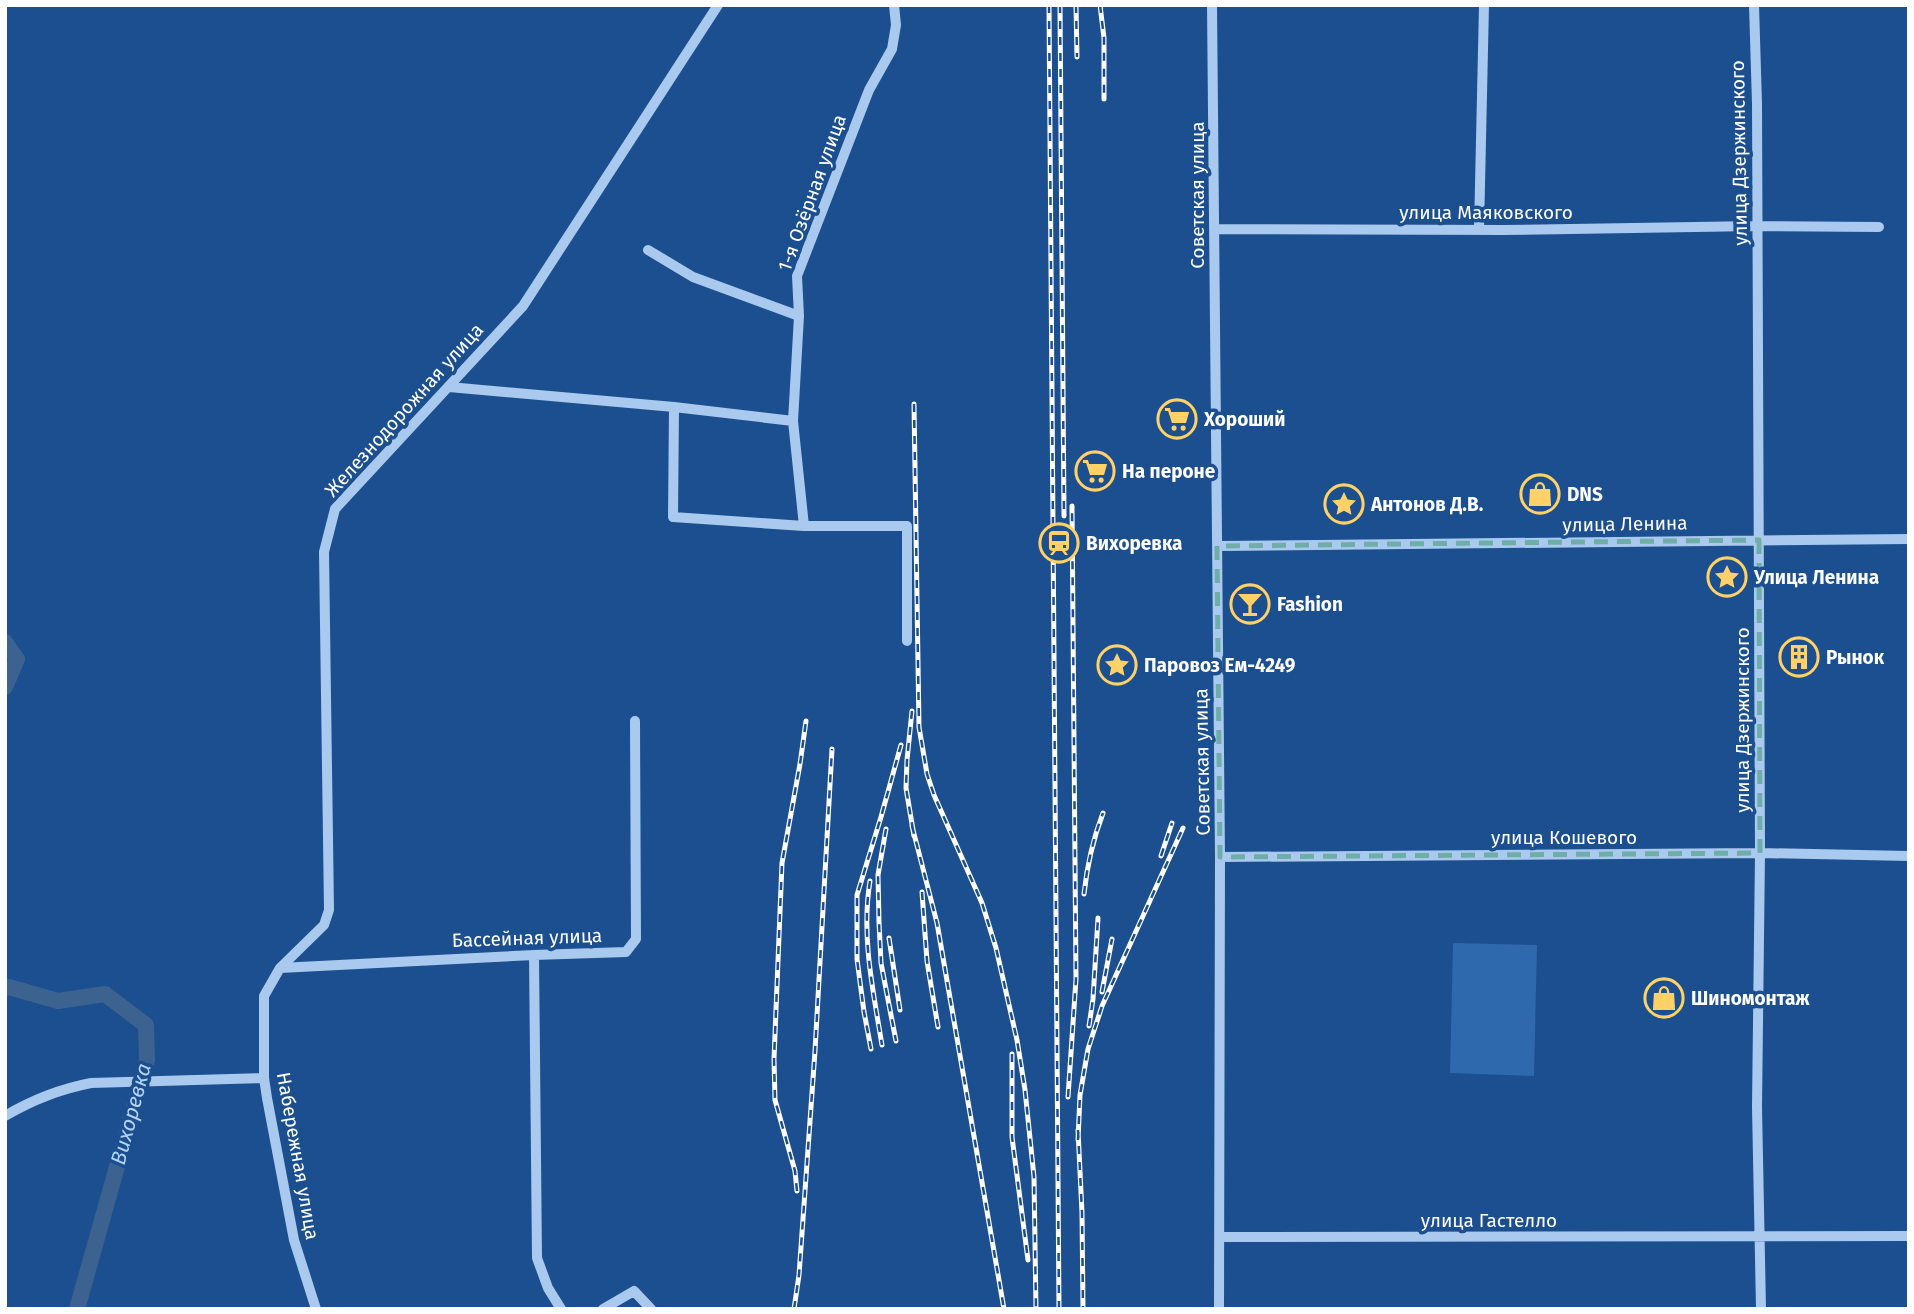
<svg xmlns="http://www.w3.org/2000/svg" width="1914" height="1314" viewBox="0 0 1914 1314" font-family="'Fira Sans',sans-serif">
<rect width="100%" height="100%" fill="#1b4f8f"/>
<path fill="#2e69ad" d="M1453 943 1537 945 1534 1076 1450 1073Z"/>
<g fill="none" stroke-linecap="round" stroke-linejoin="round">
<path stroke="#3c6290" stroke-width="16" d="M5 642 17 659 5 687
M5 988 9 987 58 1001 105 994 146 1025 147 1060 77 1309"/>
<path stroke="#a9c9ee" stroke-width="10" d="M1212 5 1220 857 1219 1309
M1754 5 1757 104 1760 853 1757 1107 1761 1309
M1214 229 1503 230 1757 226 1879 227
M1479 230 1484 5
M648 250 693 277 799 316
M449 387 674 407 793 421
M674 407 673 517 804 526H907V641
M804 526 793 421 799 316 797 276 869 90 892 49 896 25 894 5
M1217 546 1909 539
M1220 857 1760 853 1909 856
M534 955 537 1258 548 1288 561 1309
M280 968 534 955 626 952 636 939 635 721
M5 1116C32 1100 60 1089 91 1083L264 1078
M1220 1237 1909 1236
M316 1309 294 1240 267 1098 264 1078V996L280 968 324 925 329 910 324 552 335 509 523 306 718 5
M603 1309 634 1291 651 1309"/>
<g stroke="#fff" stroke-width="5">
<path id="rail" d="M1049 5 1059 1309
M1060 5 1064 516
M1076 5 1077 57
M1100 5 1104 38V99
M914 404 919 727 927 774 934 795 982 903 996 948 1017 1040 1025 1090 1034 1177 1036 1309
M912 711 907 760 906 788 914 836
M912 826 937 923 1004 1309
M886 829 878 875 879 922 881 963 896 1041
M1161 856 1172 823
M870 881C861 936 873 990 882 1045
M922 892 927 961 938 1027
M1084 894C1087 866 1093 839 1103 813
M889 938 900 1010
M1102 992 1112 939
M1089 1026 1093 999 1098 918
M871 1049 864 1012 857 959V895L881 817 901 745
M1012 1054V1137L1028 1260
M1068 1097 1076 979 1072 506
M1078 1130 1082 1213 1083 1309
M1078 1140 1080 1095 1088 1049 1102 1006 1183 828
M797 1191 795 1171 775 1100 774 1059 782 863 800 764 806 721
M794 1309 799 1275 815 1051 832 749"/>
</g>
<use href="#rail" stroke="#1b4f8f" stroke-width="2.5" stroke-dasharray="8" stroke-linecap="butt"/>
</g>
<path fill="none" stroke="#6fada8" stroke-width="5" stroke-dasharray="14 9" stroke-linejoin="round" d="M1759 540 1760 853 1220 857 1217 546Z"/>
<defs>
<g id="supermarket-ring" transform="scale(2.0125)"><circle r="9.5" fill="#1b4f8f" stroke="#ffd166" stroke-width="1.5"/><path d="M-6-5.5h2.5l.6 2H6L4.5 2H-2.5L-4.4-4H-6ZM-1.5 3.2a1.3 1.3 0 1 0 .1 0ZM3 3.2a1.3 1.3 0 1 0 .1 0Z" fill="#ffd166"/></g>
<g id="shop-ring" transform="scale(2.0125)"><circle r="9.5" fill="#1b4f8f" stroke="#ffd166" stroke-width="1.5"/><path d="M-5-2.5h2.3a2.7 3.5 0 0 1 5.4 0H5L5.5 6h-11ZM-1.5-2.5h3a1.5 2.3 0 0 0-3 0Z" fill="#ffd166"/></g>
<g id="sight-ring" transform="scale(2.0125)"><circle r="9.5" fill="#1b4f8f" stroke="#ffd166" stroke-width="1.5"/><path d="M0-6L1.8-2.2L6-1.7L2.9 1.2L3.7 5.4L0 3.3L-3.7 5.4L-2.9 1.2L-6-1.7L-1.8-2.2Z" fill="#ffd166"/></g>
<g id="station-ring" transform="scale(2.0125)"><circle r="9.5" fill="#1b4f8f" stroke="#ffd166" stroke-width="1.5"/><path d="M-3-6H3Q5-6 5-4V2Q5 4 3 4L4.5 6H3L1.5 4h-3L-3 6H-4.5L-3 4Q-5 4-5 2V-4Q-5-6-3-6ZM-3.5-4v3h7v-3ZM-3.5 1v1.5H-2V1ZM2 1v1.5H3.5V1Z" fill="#ffd166"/></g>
<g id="bar-ring" transform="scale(2.0125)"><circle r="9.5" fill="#1b4f8f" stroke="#ffd166" stroke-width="1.5"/><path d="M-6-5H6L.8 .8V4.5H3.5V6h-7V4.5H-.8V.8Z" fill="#ffd166"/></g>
<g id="building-ring" transform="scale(2.0125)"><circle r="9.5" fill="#1b4f8f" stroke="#ffd166" stroke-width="1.5"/><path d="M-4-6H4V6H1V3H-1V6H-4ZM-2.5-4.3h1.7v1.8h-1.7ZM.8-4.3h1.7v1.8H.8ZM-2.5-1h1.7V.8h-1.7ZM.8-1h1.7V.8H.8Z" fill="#ffd166"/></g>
</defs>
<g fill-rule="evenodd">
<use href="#supermarket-ring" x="1177" y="419"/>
<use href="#supermarket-ring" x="1095" y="471"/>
<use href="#shop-ring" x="1540" y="494"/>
<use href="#sight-ring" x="1344" y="504"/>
<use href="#station-ring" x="1059" y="543"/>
<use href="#sight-ring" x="1727" y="577"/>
<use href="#bar-ring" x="1250" y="604"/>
<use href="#building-ring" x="1799" y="657"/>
<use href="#sight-ring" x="1117" y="665"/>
<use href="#shop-ring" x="1664" y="998"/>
</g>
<g text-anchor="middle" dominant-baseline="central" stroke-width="7" stroke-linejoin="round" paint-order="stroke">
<g font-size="19" fill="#fff" stroke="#1b4f8f">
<text transform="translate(1739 153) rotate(-91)">улица Дзержинского</text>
<text transform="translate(812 193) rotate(-70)">1-я Озёрная улица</text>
<text transform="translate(1197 195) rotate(-90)">Советская улица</text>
<text x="1486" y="212">улица Маяковского</text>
<text transform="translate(404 410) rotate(-48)">Железнодорожная улица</text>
<text transform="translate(1625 524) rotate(-1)">улица Ленина</text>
<text transform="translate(1742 720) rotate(-90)">улица Дзержинского</text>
<text transform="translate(1202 762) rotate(-91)">Советская улица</text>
<text x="1564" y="837">улица Кошевого</text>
<text transform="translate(527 938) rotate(-2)">Бассейная улица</text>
<text transform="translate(298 1156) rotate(80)">Набережная улица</text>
<text x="1489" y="1220">улица Гастелло</text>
</g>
<g font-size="19" font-weight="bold" fill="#fff" stroke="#1b4f8f" text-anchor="start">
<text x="1204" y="419">Хороший</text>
<text x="1122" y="471">На пероне</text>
<text x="1567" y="494">DNS</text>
<text x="1371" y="504">Антонов Д.В.</text>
<text x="1086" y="543">Вихоревка</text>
<text x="1754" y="577">Улица Ленина</text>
<text x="1277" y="604">Fashion</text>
<text x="1826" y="657">Рынок</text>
<text x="1144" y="665">Паровоз Ем-4249</text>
<text x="1691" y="998">Шиномонтаж</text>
</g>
<g font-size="21" font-style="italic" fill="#b5d3f5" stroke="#1b4f8f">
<text transform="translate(131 1114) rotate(-75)">Вихоревка</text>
</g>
</g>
<rect width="1914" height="1314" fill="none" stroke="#ffffff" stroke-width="14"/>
</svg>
